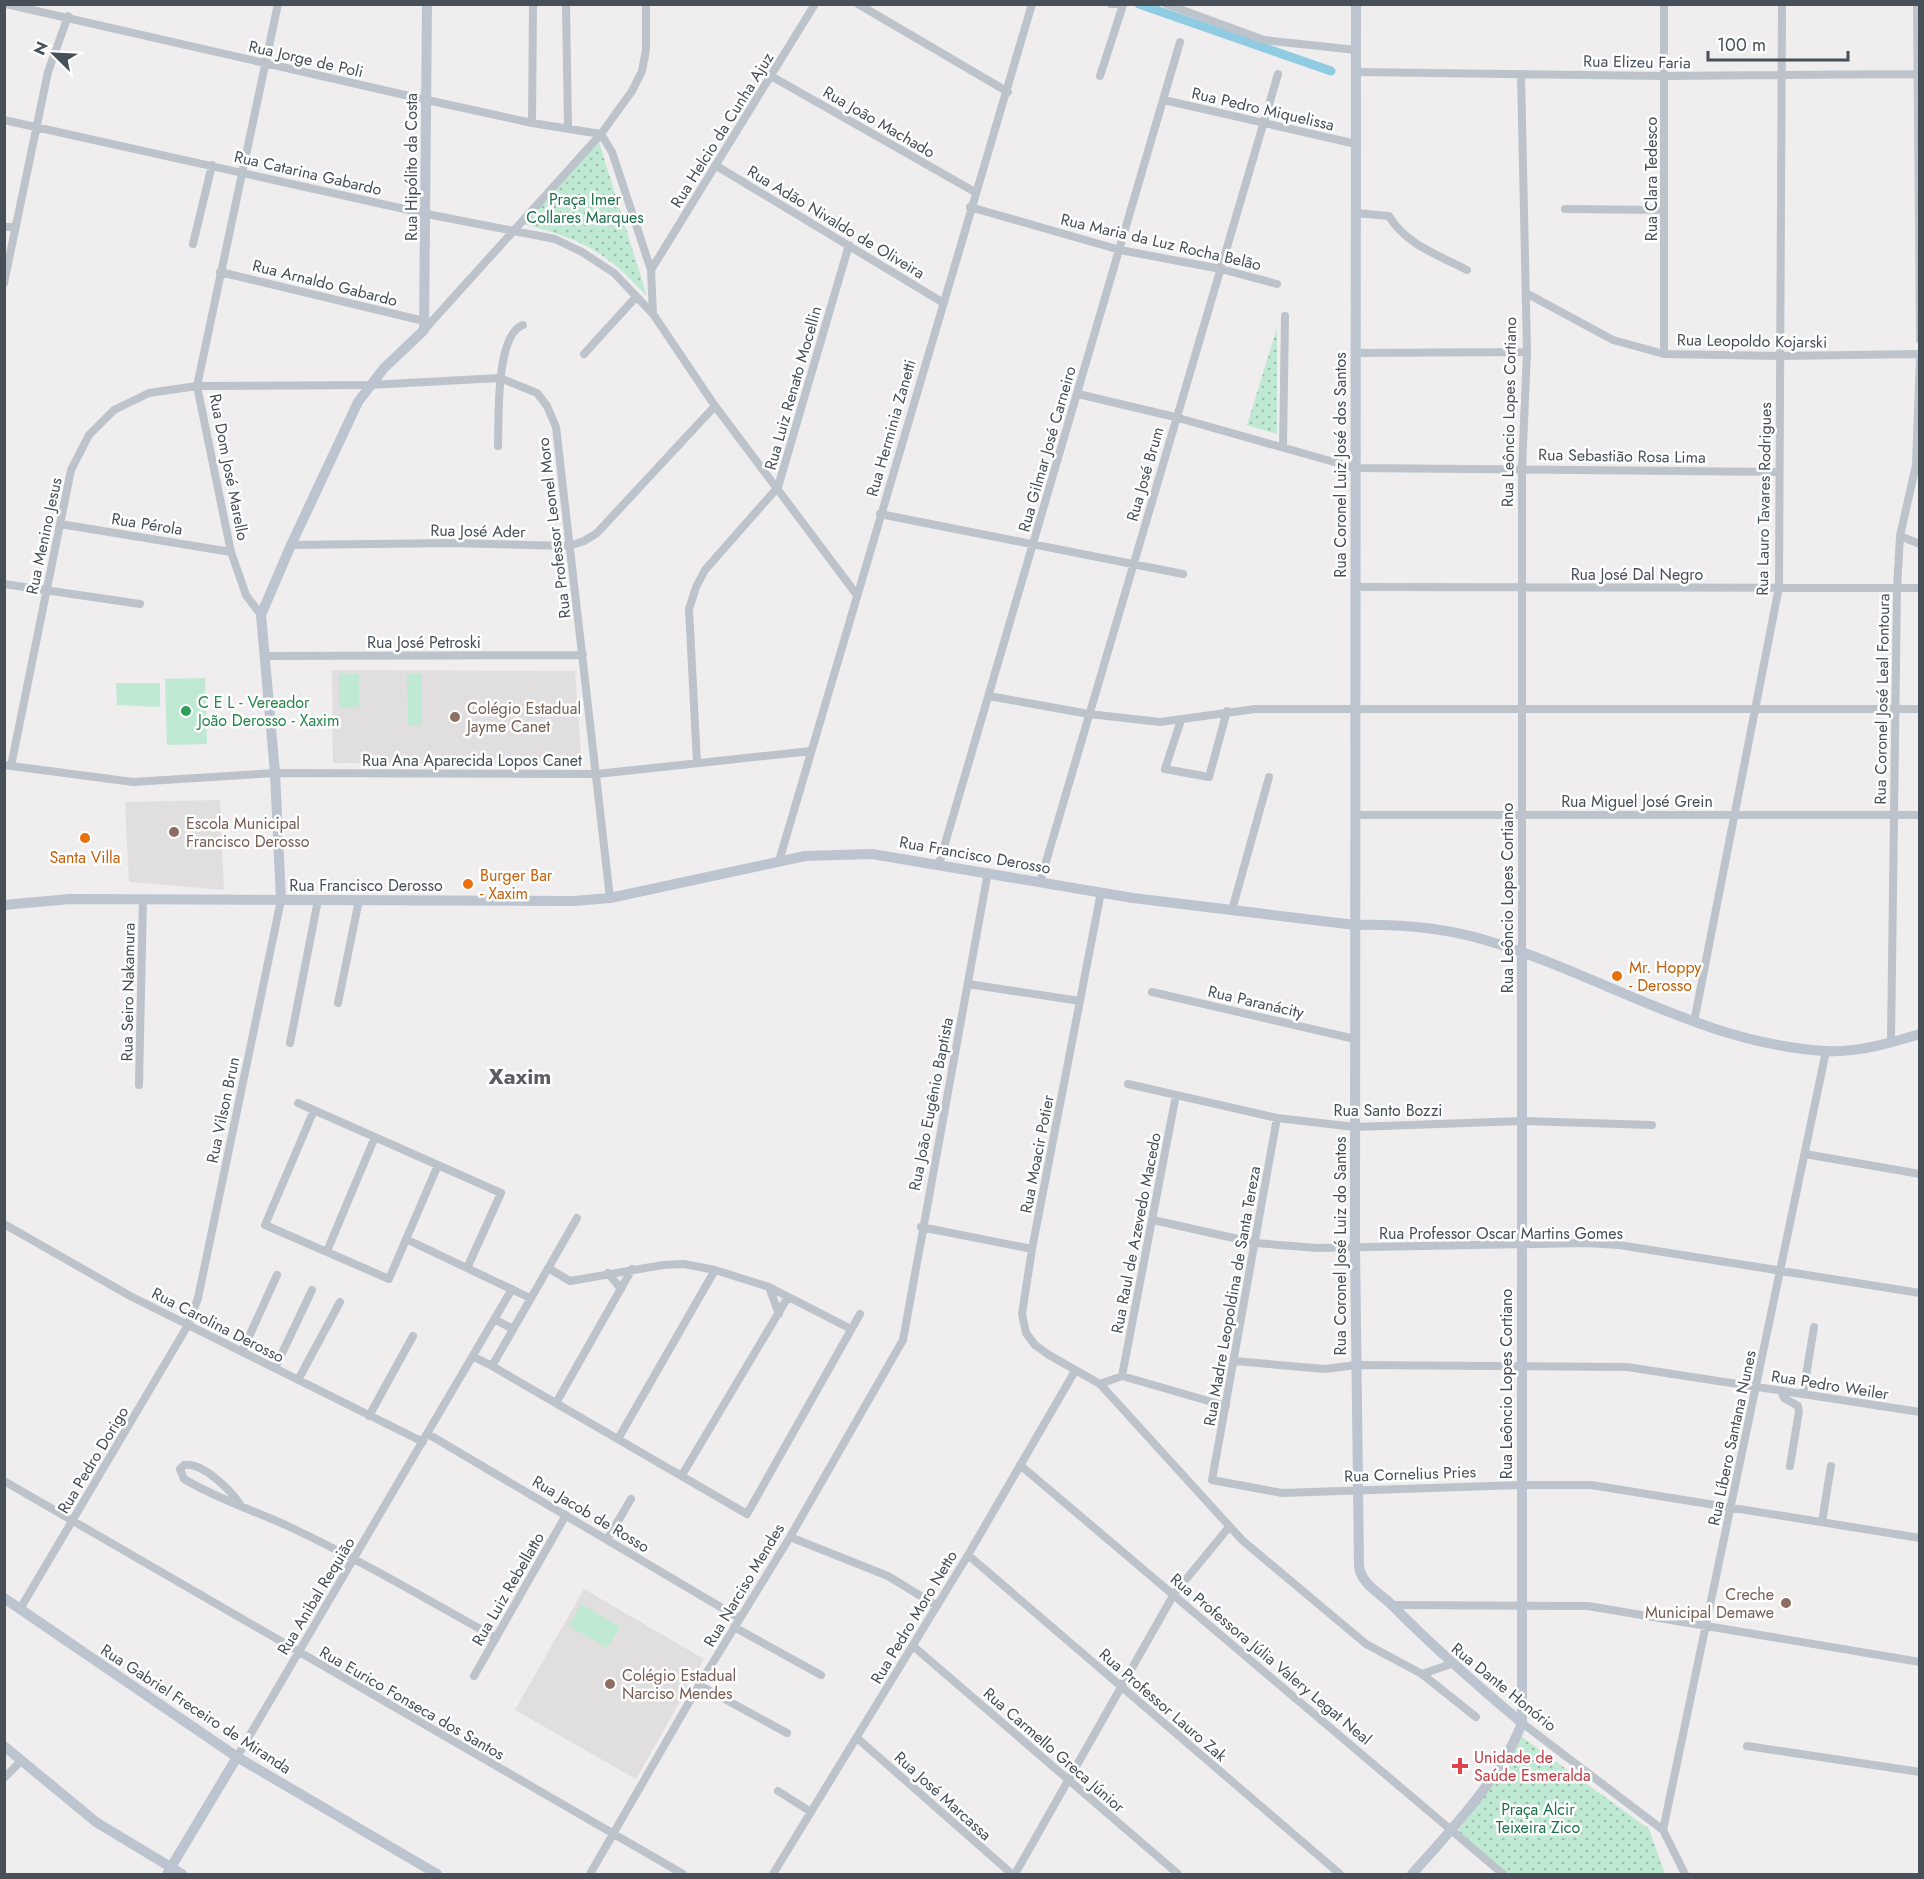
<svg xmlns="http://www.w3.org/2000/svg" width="1924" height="1879" viewBox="0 0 1924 1879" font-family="Jost,sans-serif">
<defs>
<pattern id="grass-dots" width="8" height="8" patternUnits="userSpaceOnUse" patternTransform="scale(1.5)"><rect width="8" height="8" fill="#bfe9d2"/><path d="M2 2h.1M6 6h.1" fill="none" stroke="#9dbfad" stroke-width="1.8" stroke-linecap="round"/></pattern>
</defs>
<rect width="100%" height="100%" fill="#efeded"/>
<path fill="#e0dede" d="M332 670 575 671 582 764 333 763Z
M220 800 224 890 129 882 125 802Z
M584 1589 704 1659 636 1779 515 1710Z"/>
<path fill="url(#grass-dots)" d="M599 142 642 280 647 296C603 250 586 241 524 224Z
M1277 328V434L1247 425Z
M1522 1737 1649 1829 1665 1874H1509L1458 1831 1506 1764Z"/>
<path fill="#bfe9d2" d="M339 674H359V708H339Z
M407 674H422V725H408Z
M205 678 207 744 167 745 165 679Z
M116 683H160V707L117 705Z
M581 1604 620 1627 607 1648 569 1626Z"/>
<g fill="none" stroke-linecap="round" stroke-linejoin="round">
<path stroke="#90cce1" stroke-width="9" d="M1139 4 1331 71"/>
<path stroke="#bcc3ca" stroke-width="8" d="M6 4 427 100 532 123 601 134 612 152 651 270 653 314 715 406 857 595
M566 4 568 128
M858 4 1008 92
M1111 4H1123
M1166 4 1264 40 1356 50
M1917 4 1920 340
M1356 72 1664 76 1917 74
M1521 74 1527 352 1522 469V953
M771 76 975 192
M1100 76 1123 5
M1164 100 1356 144
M4 120 427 214 555 239 582 252 614 273 653 314
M532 123 533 4
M715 165 942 302
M970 207 1120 250 1221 269 1277 284
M1565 209 1664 210
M1356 213 1389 216C1405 244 1440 256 1467 270
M4 227H16
M193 244 212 165
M651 270 815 4
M220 272 424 321
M4 283 48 72 68 16
M1526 293 1613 340 1664 354 1780 356 1920 354
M424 330 601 134 632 91 642 71 646 50V4
M1355 353 1527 352
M584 354 636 297
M1664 354V4
M1078 394 1175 417 1355 468 1779 472
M498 446C499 421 495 335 523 325
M1283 447 1285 316
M880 514 1183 574
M60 524 231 552
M1900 536 1920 544
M291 545 452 543 569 546 584 541 597 533 715 406
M4 584 140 604
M1355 587 1920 588
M261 615 246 595 231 552 197 386 278 4
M265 656 583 655
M989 696 1089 714 1160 722 1255 709H1920
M1181 720 1165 769 1209 777 1227 711
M697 763 689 609 696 587 705 570 778 487 849 245
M4 765 133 782 275 773 597 774 811 751
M11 766 71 470 89 435 114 410 149 393 197 386 369 385 500 378 537 393 547 406 556 427 610 898
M1355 815H1920
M779 861 1032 4
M939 864 1180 42
M1040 882 1278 74
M1101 892 1032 1249 1022 1314 1026 1333 1035 1345 1049 1355 1100 1384 1242 1540 1366 1644 1422 1674 1476 1717
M1232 910 1269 777
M968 984 1080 1001
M1152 992 1355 1039
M338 1003 359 900
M1694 1022 1779 587 1782 4
M1891 1041 1897 588 1900 536 1916 465 1920 358
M290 1043 318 900
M1128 1084 1277 1118 1355 1127 1522 1121 1652 1125
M139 1085 143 899
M298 1103 501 1193 468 1266
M314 1110 265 1225 389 1279 438 1165
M1277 1118 1212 1480 1282 1493 1521 1485H1591L1920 1538
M1805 1154 1920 1174
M577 1218 492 1366 747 1514 860 1314
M1153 1220 1256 1243 1317 1248 1586 1243 1619 1245 1920 1293
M4 1224 132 1297 423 1442
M921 1227 1032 1249
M408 1240 530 1298
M327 1251 375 1137
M548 1268 570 1281 663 1265 684 1264 715 1270 769 1287 851 1329
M608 1273 621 1289
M769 1287 779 1314
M496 1320 513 1329
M242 1352 277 1275
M474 1357 492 1366
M1234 1361 1325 1369 1356 1365 1627 1367 1920 1412
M275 1368 312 1290
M1122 1376 1176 1095
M298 1380 340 1302
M1100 1384 1122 1376 1226 1406
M1781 1391 1784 1398 1798 1406 1799 1411 1790 1466
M1803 1394 1814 1327
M556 1403 632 1269
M369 1416 413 1336
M428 1434 739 1618
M618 1439 715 1270
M1020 1465 1503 1874
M682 1475 788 1297
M4 1481 683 1874
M240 1504C230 1490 203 1462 184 1465L180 1469 184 1479C219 1500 256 1511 292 1528 362 1561 428 1600 496 1638
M1822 1522 1831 1466
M790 1537 888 1576 937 1606
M607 1540 631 1499
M968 1555 1340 1874
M1392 1605 1588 1606 1920 1662
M20 1609 188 1325 198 1298 281 900
M734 1627 821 1675
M913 1646 1178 1874
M1422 1674 1451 1664
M474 1676 566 1515
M699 1685 787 1733
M1522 1723 1663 1830 1685 1874
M857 1738 1012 1874
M1747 1746 1920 1772
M237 1757 512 1289
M4 1778 21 1761
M778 1791 811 1812
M1663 1830 1826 1051
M590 1874 699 1685 790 1537 903 1340 988 872
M773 1874 968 1555 1075 1371
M1015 1874 1174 1594 1229 1527"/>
<path stroke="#bcc4cf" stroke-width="10" d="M1356 4 1355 1247 1359 1566C1361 1585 1382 1594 1394 1607 1435 1649 1478 1686 1522 1723
M281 900 275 773 261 615 291 545 358 402 384 368 424 330 427 4
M4 905 70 899 574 901 610 898 805 856 872 854 1133 898 1355 925C1397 924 1444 928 1485 940 1601 974 1703 1044 1826 1051 1857 1053 1890 1043 1920 1034
M4 1598 237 1757 437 1874
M4 1746 96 1822 182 1874
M167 1874 237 1757
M1412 1874C1449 1833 1503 1775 1522 1723V953"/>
</g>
<circle fill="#2e9e5b" stroke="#fff" stroke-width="2" cx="186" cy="711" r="6"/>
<g fill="#8d6e63" stroke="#fff" stroke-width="2">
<circle cx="455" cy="717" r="6"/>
<circle cx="174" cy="832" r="6"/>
<circle cx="1786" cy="1603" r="6"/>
<circle cx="610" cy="1684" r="6"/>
</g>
<g fill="#e8710a" stroke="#fff" stroke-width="2">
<circle cx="85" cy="838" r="6"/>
<circle cx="468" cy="884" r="6"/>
<circle cx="1617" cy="976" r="6"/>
</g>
<path fill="#e0444e" stroke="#fff" stroke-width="2" d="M1457 1757h6v6h6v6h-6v6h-6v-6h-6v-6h6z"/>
<g text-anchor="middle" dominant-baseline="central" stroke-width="5" stroke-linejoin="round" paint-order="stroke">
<g font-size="16" fill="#474f58" stroke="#fff">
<text transform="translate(306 59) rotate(13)">Rua Jorge de Poli</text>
<text transform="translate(1637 62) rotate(1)">Rua Elizeu Faria</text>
<text transform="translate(1263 109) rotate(13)">Rua Pedro Miquelissa</text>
<text transform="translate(879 122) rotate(30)">Rua João Machado</text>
<text transform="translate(722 130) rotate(-58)">Rua Helcio da Cunha Ajuz</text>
<text transform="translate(411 167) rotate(-90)">Rua Hipólito da Costa</text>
<text transform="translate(308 173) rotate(13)">Rua Catarina Gabardo</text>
<text transform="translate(1651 179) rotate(-90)">Rua Clara Tedesco</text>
<text transform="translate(836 222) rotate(31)">Rua Adão Nivaldo de Oliveira</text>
<text transform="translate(1161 242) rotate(13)">Rua Maria da Luz Rocha Belão</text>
<text transform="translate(325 283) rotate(14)">Rua Arnaldo Gabardo</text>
<text transform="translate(1752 341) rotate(1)">Rua Leopoldo Kojarski</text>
<text transform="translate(793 388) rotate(-74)">Rua Luiz Renato Mocellin</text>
<text transform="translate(1509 412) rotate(-89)">Rua Leôncio Lopes Cortiano</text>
<text transform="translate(891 428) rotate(-74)">Rua Herminia Zanetti</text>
<text transform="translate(1047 449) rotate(-74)">Rua Gilmar José Carneiro</text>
<text transform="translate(1622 456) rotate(1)">Rua Sebastião Rosa Lima</text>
<text transform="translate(1340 465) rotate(-90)">Rua Coronel Luiz José dos Santos</text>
<text transform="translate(229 467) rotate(79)">Rua Dom José Marello</text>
<text transform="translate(1145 474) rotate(-74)">Rua José Brum</text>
<text transform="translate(1764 499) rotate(-89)">Rua Lauro Tavares Rodrigues</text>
<text transform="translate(147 524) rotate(9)">Rua Pérola</text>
<text transform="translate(554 528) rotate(-97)">Rua Professor Leonel Moro</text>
<text transform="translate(478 531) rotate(1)">Rua José Ader</text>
<text transform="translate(44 536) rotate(-78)">Rua Menino Jesus</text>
<text x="1637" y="574">Rua José Dal Negro</text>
<text x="424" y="642">Rua José Petroski</text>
<text transform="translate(1882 699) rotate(-89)">Rua Coronel José Leal Fontoura</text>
<text x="472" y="760">Rua Ana Aparecida Lopos Canet</text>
<text x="1637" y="801">Rua Miguel José Grein</text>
<text transform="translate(975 855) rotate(10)">Rua Francisco Derosso</text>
<text x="366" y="885">Rua Francisco Derosso</text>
<text transform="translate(1507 898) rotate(-90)">Rua Leôncio Lopes Cortiano</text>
<text transform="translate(128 992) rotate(-89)">Rua Seiro Nakamura</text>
<text transform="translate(1256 1002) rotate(13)">Rua Paranácity</text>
<text transform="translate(931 1104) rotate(-79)">Rua João Eugênio Baptista</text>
<text transform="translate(223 1110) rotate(-78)">Rua Vilson Brun</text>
<text x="1388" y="1110">Rua Santo Bozzi</text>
<text transform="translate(1037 1154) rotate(-79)">Rua Moacir Potier</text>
<text transform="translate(1136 1233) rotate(-79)">Rua Raul de Azevedo Macedo</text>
<text x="1501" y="1233">Rua Professor Oscar Martins Gomes</text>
<text transform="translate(1340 1246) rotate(-90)">Rua Coronel José Luiz do Santos</text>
<text transform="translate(1232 1296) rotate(-80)">Rua Madre Leopoldina de Santa Tereza</text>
<text transform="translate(218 1325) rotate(27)">Rua Carolina Derosso</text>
<text transform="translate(1506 1384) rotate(-90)">Rua Leôncio Lopes Cortiano</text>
<text transform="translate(1830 1385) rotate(9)">Rua Pedro Weiler</text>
<text transform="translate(1732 1438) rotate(-78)">Rua Líbero Santana Nunes</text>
<text transform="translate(93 1460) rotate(-59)">Rua Pedro Dorigo</text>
<text transform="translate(1410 1474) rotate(-2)">Rua Cornelius Pries</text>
<text transform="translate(591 1514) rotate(31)">Rua Jacob de Rosso</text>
<text transform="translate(744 1585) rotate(-59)">Rua Narciso Mendes</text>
<text transform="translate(508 1589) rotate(-60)">Rua Luiz Rebellatto</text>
<text transform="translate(316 1596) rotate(-59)">Rua Anibal Requião</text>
<text transform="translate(914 1617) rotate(-59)">Rua Pedro Moro Netto</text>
<text transform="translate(1271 1659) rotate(40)">Rua Professora Júlia Valery Legat Neal</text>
<text transform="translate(1504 1687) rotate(39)">Rua Dante Honório</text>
<text transform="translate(412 1703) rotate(30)">Rua Eurico Fonseca dos Santos</text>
<text transform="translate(1163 1705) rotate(41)">Rua Professor Lauro Zak</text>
<text transform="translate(196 1709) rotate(33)">Rua Gabriel Freceiro de Miranda</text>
<text transform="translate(1054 1750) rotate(41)">Rua Carmello Greca Júnior</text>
<text transform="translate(943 1796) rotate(42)">Rua José Marcassa</text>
</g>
<g font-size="16" fill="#20714d" stroke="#fff">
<text x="585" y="199">Praça Imer<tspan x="585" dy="18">Collares Marques</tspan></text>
<text x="1538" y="1809">Praça Alcir<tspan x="1538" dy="18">Teixeira Zico</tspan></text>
</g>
<g font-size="16" fill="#27864d" stroke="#fff" text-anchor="start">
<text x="198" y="702">C E L - Vereador<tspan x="198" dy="18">João Derosso - Xaxim</tspan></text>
</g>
<g font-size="16" fill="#785e54" stroke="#fff" text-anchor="start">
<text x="467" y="708">Colégio Estadual<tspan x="467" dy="18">Jayme Canet</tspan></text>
<text x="186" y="823">Escola Municipal<tspan x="186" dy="18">Francisco Derosso</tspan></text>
<text x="1774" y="1594" text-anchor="end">Creche<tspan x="1774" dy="18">Municipal Demawe</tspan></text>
<text x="622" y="1675">Colégio Estadual<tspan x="622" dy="18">Narciso Mendes</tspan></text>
</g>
<g font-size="16" fill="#c56008" stroke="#fff" text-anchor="start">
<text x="85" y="857" text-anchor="middle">Santa Villa</text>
<text x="480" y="875">Burger Bar<tspan x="480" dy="18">- Xaxim</tspan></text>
<text x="1629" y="967">Mr. Hoppy<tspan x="1629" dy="18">- Derosso</tspan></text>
</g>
<g font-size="16" fill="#be3a42" stroke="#fff" text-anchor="start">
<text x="1474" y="1757">Unidade de<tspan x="1474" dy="18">Saúde Esmeralda</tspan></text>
</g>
<g font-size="22" font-weight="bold" fill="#5a5d61" stroke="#fff">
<text x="520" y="1076">Xaxim</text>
</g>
</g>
<rect width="1924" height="1879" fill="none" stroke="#474f58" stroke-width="12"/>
<g transform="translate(54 54) rotate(294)" stroke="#ffffff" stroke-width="4.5" paint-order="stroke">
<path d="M0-4.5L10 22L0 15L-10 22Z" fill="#474f58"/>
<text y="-9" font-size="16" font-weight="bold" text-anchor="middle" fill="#474f58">N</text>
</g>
<path d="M1708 51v9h140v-9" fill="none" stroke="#474f58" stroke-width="3"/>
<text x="1717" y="51" font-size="18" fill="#474f58" stroke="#ffffff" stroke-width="4.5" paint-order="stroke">100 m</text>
</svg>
